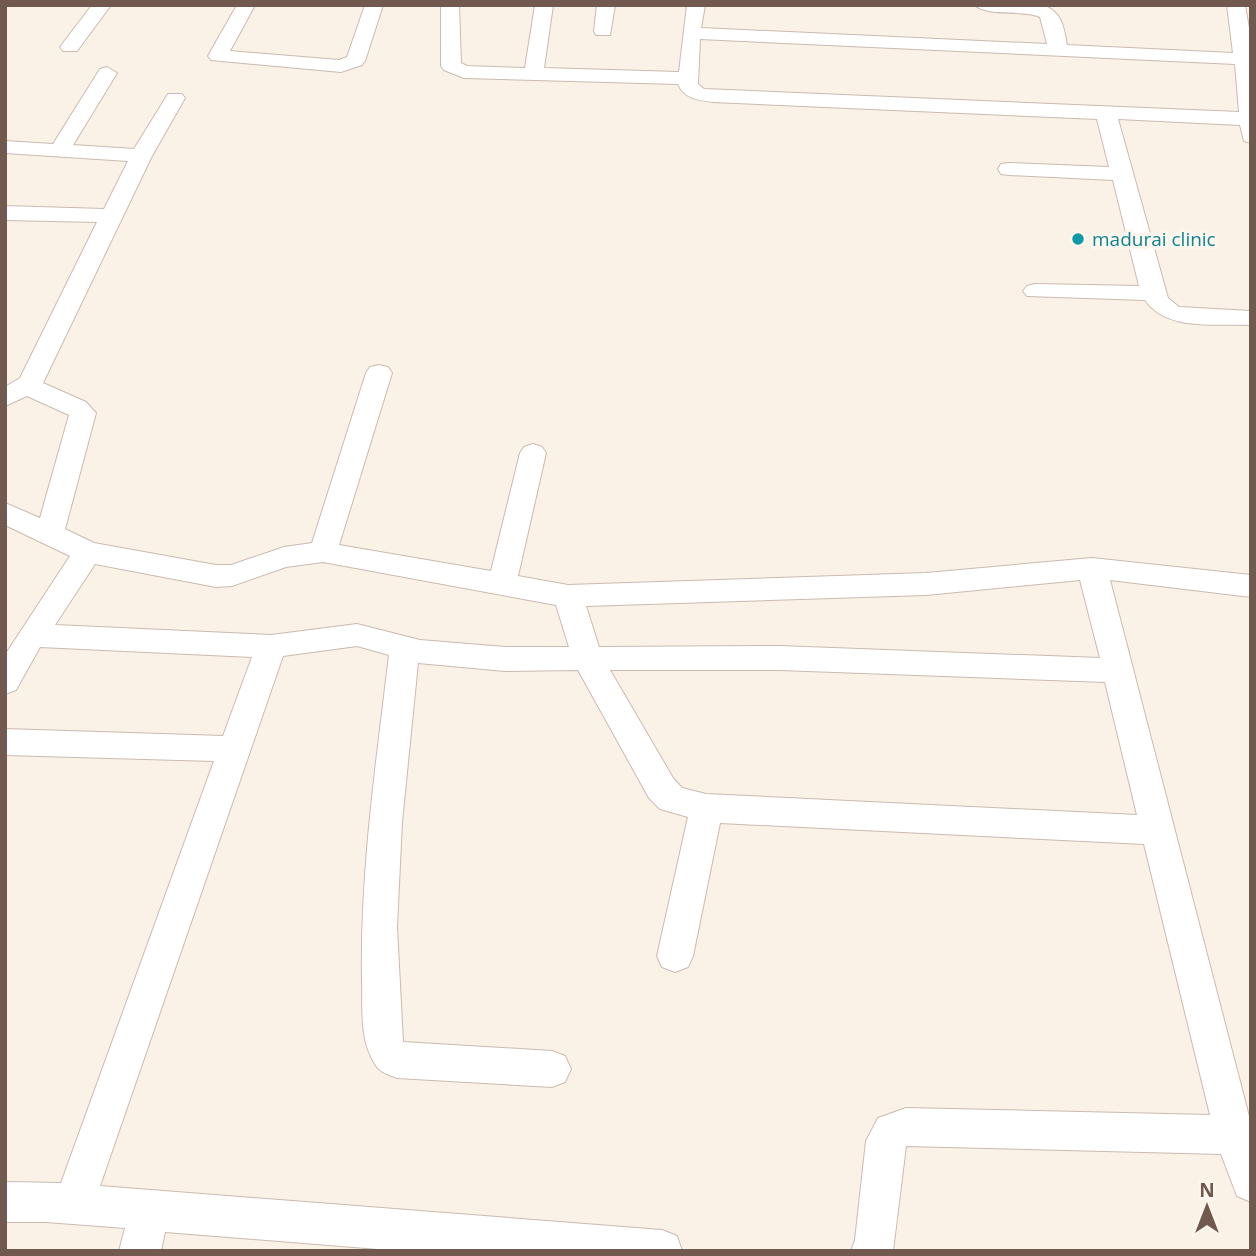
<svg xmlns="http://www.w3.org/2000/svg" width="1256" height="1256" viewBox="0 0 1256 1256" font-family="'Open Sans',sans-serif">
<rect width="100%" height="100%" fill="#faf2e7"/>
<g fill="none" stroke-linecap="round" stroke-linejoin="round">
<g stroke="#cbbaaf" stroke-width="2">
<path id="street" d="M92 5H111L77 51H63L60 47Z
M237 5H255L230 51 339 60 347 57 365 5H383L365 61 362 65 341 72 211 60 208 56Z
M441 5H459L461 63 467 66 525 68 535 5H553L544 68 679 72 687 5H705L701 28 1047 44 1040 17C1022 9 987 17 975 5H1043C1062 12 1064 27 1067 45L1233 53 1227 5H1245L1251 40V143L1244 141 1240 125 1118 119 1168 298 1179 307 1251 311V325C1216 323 1167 332 1145 300L1027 296 1023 291 1027 286 1035 284 1139 286 1113 180 1009 175 1001 174 998 169 1001 164 1009 163 1109 167 1097 119 713 102C699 100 684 99 678 84L464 78 444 70 441 66ZM700 39 1235 64 1239 112 704 89 698 84Z
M597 5H615L610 35H596L594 31Z
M107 67 117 73 73 145 134 149 168 94H182L185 98 152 156 43 383 86 402 96 413 65 529 94 543 216 565H231L284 547 312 543 366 373 370 367 379 365 388 367 392 373 339 545 491 571 520 453 524 447 533 444 542 447 546 453 518 576 568 585 926 573 1092 558 1251 575V597L1110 580 1251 1124V1202L1237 1196 1221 1154 906 1146 893 1251H851L855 1240 866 1141 878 1118 906 1108 1210 1115 1144 844 720 823 693 956 688 967 675 972 662 967 657 956 688 817 660 809 649 798 578 670 505 671 418 663 402 822 397 927 403 1042 552 1051 565 1056 571 1069 565 1082 552 1087 397 1078C389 1075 379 1072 375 1064 359 1039 363 1009 362 981 360 871 376 764 389 655L357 646 283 656 100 1186 662 1230 677 1236 682 1251H403L165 1232 161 1251H119L125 1228 46 1222H5V1182L61 1183 214 761 5 755V729L223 736 252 657 40 647 16 690 5 694V655L70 556 5 525V503L40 518 69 415 27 396 5 406V387L20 378 97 222 5 220V206L104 209 128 161 5 153V141L53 144 100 69ZM323 562 556 605 569 647H505L420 640 357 624 271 635 55 625 95 564 216 587 232 586 286 567ZM1080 580 1100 658 780 646 599 647 586 606 926 595ZM610 670H780L1105 682 1137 815 706 794 682 788 673 778Z"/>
</g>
<use href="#street" fill="#fff" fill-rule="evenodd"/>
</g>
<circle fill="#0f9aa8" stroke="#fdf6ed" stroke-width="2.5" cx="1078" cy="239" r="7"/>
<g text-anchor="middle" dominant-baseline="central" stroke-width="7" stroke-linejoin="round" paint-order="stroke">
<g font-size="19" fill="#0d838f" stroke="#fdf6ed" text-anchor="start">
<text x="1092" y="239">madurai clinic</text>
</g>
</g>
<rect width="1256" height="1256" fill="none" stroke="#71594f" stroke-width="14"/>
<g transform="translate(1207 1207)" stroke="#fdf6ed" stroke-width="5" paint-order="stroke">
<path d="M0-5L12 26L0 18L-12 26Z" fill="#71594f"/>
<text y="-10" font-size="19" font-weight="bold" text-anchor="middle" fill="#71594f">N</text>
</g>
</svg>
